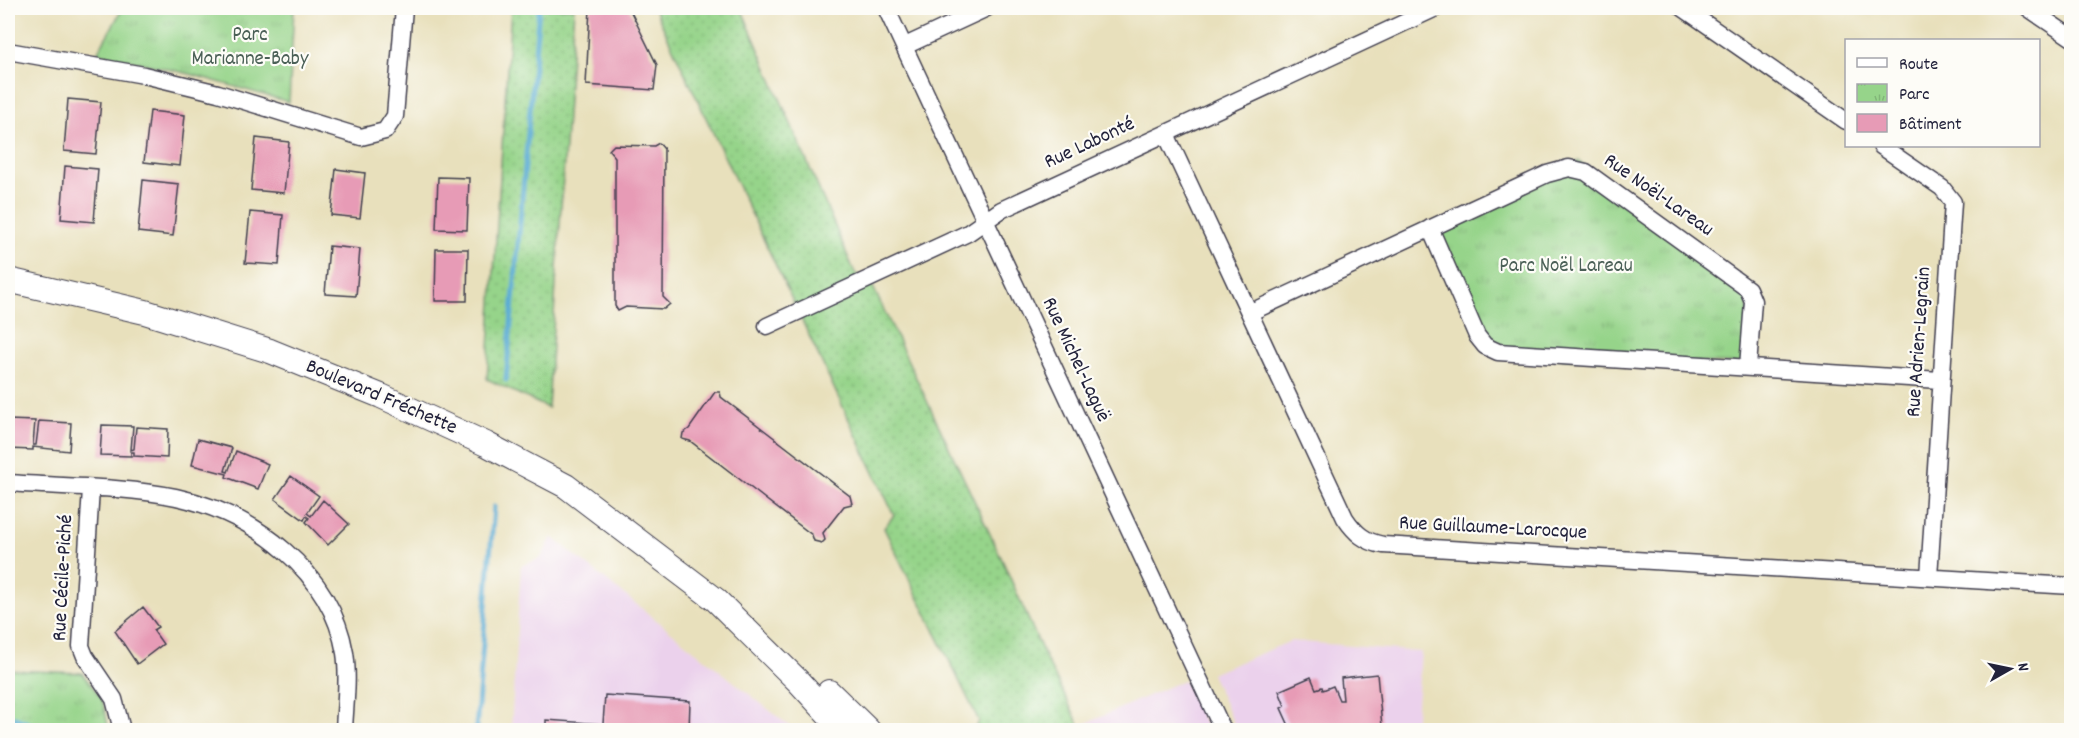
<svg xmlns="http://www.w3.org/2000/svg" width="2079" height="738" viewBox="0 0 2079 738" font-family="Dekko,sans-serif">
<defs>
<pattern id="grass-dots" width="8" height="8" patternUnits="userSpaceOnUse" patternTransform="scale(1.5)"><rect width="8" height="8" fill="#96d48a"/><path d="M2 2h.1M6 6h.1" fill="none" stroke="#81b678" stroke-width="1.8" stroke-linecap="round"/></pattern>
<pattern id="park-tufts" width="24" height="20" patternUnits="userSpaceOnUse" patternTransform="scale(1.5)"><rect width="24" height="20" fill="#96d48a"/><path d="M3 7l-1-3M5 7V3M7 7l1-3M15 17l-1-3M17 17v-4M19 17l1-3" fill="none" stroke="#81b678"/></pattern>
</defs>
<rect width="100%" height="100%" fill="#fdfcf7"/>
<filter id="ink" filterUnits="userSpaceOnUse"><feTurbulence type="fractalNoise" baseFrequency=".0167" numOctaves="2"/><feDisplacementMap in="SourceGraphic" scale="12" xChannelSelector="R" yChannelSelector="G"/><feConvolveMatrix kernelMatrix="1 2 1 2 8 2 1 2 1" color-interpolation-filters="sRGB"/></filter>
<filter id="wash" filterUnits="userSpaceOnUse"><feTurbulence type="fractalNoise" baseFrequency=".008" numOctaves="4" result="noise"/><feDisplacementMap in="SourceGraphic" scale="24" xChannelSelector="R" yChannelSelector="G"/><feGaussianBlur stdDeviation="1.35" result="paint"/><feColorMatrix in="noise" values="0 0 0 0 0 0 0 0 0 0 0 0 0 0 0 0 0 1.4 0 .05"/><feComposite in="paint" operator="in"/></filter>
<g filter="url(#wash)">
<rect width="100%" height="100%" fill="#e8e0bc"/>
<path fill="#ebd1ec" d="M552 537 788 725 793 730H511L521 566 541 558Z
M1291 641 1421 652 1415 730H1237L1211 674Z
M1184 680 1208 730H1082L1080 726Z"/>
<path fill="url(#grass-dots)" stroke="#5c7b62" stroke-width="1.5" d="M511 8H574L548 408 487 379Z
M654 8H741L855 273 873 287 1000 555 1047 661 1082 730H975L979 721 884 528 894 515Z"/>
<path fill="url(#park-tufts)" stroke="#5c7b62" stroke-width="1.5" d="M123 8H294L289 102 190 74 97 53Z
M1579 161 1747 294 1752 364 1521 357 1480 340 1433 225Z
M8 670 82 673 102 699 109 730H8Z"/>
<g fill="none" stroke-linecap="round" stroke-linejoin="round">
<path stroke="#57aad3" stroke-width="5" d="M506 380 539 8
M8 715 45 730
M76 730 81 729
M476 730 494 507"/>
</g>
<g id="blocks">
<path fill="#e79bb6" d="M590 8H629L657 65 654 90 586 85Z
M68 99 101 102 96 154 64 151Z
M150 111 185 115 180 166 144 162Z
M256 138 289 142 284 193 251 190Z
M659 143 664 149 663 297 670 304 664 309 626 307 618 311 615 306V157L609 150 614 145 654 146Z
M65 166 98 169 94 222 61 219Z
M336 169 365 173 360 218 331 215Z
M438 177 469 178 467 230 436 229Z
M143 180 179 184 173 236 138 232Z
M250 212 283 215 279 265 245 263Z
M329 246 360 249 356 296 325 294Z
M436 249H468L467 301H435Z
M715 392H720L721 397 850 496 852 504 844 506 823 533 825 540 822 543 814 541 812 535 690 441 682 439 683 433 689 429Z
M8 420 35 421 33 445H36L39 421 71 423 69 451 33 447V450L8 449Z
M102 425 133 426 131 450 134 449 136 427 168 429 167 458 134 456V452H131V456L100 455Z
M198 439 232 448 225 471 228 472 236 451 268 464 258 489 226 477 227 474 192 465Z
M291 476 319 496 307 513 311 516 323 500 349 524 328 545 306 522 309 518 306 516 304 520 275 499Z
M143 607 158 627 153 630 163 644 137 664 115 631Z
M1377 674 1382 726 1349 730H1291L1281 708 1285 706 1279 691 1311 677 1316 689 1322 687 1323 690 1333 686 1339 700H1343L1341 678Z
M605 695 690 701 689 730H546V720L603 724Z"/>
</g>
</g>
<g filter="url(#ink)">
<use href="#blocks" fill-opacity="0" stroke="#403e4e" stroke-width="1.5"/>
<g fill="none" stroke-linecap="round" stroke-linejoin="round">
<g stroke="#403e4e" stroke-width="19">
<path id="minor" d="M886 8 1223 730
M1683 8 1846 121
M2028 8 2072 38
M905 46 987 8
M8 51 144 75 218 93 361 137 385 131 395 116 404 8
M1166 134 1345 518C1355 533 1365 542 1383 545L2072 586
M1881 146 1942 188 1953 202 1929 577
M1430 228 1477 336 1485 346 1498 352 1940 380
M1251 312 1547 174 1569 168 1586 172 1748 289 1753 301 1748 367
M767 326 968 233 1001 210 1436 8
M8 483C63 487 122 486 176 497 254 514 331 571 345 653 349 678 345 705 344 730
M91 489 81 646 85 656 114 699 122 730"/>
</g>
<g stroke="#403e4e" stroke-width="26">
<path id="secondary" d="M8 280 145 312 270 351 381 396 486 444 566 486 716 600 798 681 843 730
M829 692 868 730"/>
</g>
<use href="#minor" stroke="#fff" stroke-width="16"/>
<use href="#secondary" stroke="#fff" stroke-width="24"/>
</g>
</g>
<g text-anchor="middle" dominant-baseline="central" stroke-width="4.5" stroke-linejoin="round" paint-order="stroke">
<g font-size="21" fill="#4b6057" stroke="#fdfcf7">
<text x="250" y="36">Parc<tspan x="250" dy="24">Marianne-Baby</tspan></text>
<text x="1566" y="267">Parc Noël Lareau</text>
</g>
<g font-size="21" fill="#22223b" stroke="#fdfcf7">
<text transform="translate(1090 144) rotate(-25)">Rue Labonté</text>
<text transform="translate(1658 196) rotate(35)">Rue Noël-Lareau</text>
<text transform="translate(1920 342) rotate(-86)">Rue Adrien-Legrain</text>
<text transform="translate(1075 360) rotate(65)">Rue Michel-Laguë</text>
<text transform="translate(381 398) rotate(23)">Boulevard Fréchette</text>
<text transform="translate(1493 529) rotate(3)">Rue Guillaume-Larocque</text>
<text transform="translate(64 578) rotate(-87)">Rue Cécile-Piché</text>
</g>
</g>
<rect width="2079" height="738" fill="none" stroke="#fdfcf7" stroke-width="30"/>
<rect x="1845" y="39" width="195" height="108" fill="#fdfcf7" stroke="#a5a5ac" stroke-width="1.5"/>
<rect x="1857" y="58" width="30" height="9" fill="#ffffff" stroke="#a5a5ac" stroke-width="1.5"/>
<text x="1899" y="69" font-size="18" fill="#22223b">Route</text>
<rect x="1857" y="84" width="30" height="18" fill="url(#park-tufts)" stroke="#a5a5ac" stroke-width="1.5"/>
<text x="1899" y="99" font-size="18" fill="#22223b">Parc</text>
<rect x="1857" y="114" width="30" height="18" fill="#e79bb6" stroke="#a5a5ac" stroke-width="1.5"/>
<text x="1899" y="129" font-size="18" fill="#22223b">Bâtiment</text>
<g transform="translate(2010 669) rotate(81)" stroke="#fdfcf7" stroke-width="4.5" paint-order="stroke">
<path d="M0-4.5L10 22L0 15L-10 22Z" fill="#22223b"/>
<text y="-9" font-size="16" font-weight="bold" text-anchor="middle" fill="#22223b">N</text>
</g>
</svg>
